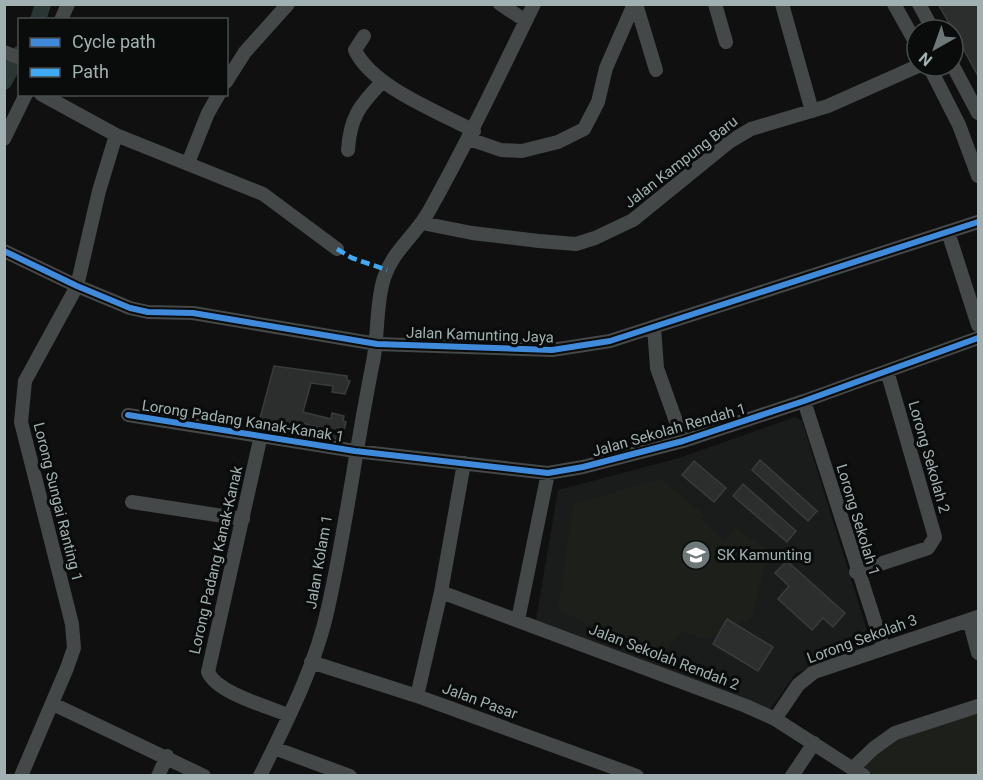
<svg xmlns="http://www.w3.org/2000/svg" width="983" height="780" viewBox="0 0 983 780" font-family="Roboto,sans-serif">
<rect width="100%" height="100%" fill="#101010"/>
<path fill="#1a1b1b" d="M795 417 802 421 870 640 865 649 796 673 770 710 536 620 558 490 679 458Z"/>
<path fill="#1d201a" d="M660 479 705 515 701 520 725 541 735 528 769 551 752 618 706 639 681 632 660 658 558 610 573 504Z
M978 706V775H874L862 767 891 741Z"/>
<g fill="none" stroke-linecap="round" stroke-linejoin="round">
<path stroke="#293634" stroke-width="16" d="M38 20 43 4
M4 82 20 53"/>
</g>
<path fill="#2c2e2e" stroke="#383c3c" stroke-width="1.5" d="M938 4H978V76L953 30Z
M274 366 347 376V380L350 381 345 394 332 392 333 386 311 383 303 412 331 419 332 413 344 416 343 421 346 422 342 440 314 435 316 427 298 422 296 429 281 425 280 430 262 426 263 419 260 418Z
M760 460 817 511 808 521 752 470Z
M694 461 726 488 714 502 682 475Z
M743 484 796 531 787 542 733 496Z
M787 561 845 613 833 627 823 618 812 630 778 599 789 586 775 573Z
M727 619 773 647 758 671 713 644Z"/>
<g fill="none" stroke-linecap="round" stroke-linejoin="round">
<path stroke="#444848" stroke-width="14" d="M500 4 526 21
M636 4 656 70
M715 4 726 42
M782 4 812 111
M894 4 917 45
M919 4 933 30
M61 20 68 4
M364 36 355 50C372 87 439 112 474 131
M4 52 20 58
M929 66 959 125 978 176
M953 66 978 113
M226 82 245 52 288 4
M41 94 116 135 263 194 337 249
M4 139 26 94
M469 139 501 150 522 151 558 142 584 129 598 102 606 68 634 4
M348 150C350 117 360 105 382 82
M188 163 208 113 219 94
M422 223 472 233 539 241 576 244 595 238 633 220 729 142 751 129 828 106 918 66
M948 232 978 325
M4 251 77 286 130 308 148 312 193 313 377 344 552 350 610 341 978 222
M654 327 657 368 683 441
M804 401 883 647
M128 415 355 451 548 473 583 467 683 441 804 401 978 338
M261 435 208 672C217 693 266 706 288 715
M132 502 243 519
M856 572 928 548 935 537 887 371
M441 592 746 706 775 719 864 776
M518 620 548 473
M969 620 978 653
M311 662 417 696 637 776
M417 696 441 592 464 463
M53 704 204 776
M775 719 798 685 814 672 978 617
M274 748 350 776
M853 768 874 748 895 733 978 706
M21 776 67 668 74 648 72 624 21 422 25 381 77 286 99 191 116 135
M158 776 167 756
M260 776C286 723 316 665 328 608 346 528 356 447 372 367 379 338 375 306 384 278 393 250 416 235 429 211 467 143 500 74 534 4
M792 776 814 743"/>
<path stroke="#3fa9f5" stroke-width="4.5" stroke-dasharray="9 4.5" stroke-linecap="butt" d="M337 249 352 258 387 270"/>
<g stroke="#0a0b0b" stroke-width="10">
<path id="cycleway" d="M4 251 77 286 130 308 148 312 193 313 377 344 552 350 610 341 978 222
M128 415 355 451 548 473 583 467 683 441 804 401 978 338"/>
</g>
<use href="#cycleway" stroke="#408adc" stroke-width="6"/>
</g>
<defs>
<g id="school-disc" transform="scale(1.5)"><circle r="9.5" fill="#6e7879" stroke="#0a0b0b"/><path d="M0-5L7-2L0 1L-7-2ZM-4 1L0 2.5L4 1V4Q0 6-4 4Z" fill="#fff"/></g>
</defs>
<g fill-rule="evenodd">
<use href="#school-disc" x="696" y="555"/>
</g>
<g text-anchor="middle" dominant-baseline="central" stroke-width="6" stroke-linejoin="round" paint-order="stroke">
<g font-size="15" fill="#a1b0b1" stroke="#0a0b0b">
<text transform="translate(681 162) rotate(-38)">Jalan Kampung Baru</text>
<text transform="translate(480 335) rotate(2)">Jalan Kamunting Jaya</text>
<text transform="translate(243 421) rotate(9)">Lorong Padang Kanak-Kanak 1</text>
<text transform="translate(669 430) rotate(-16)">Jalan Sekolah Rendah 1</text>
<text transform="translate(929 457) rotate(74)">Lorong Sekolah 2</text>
<text transform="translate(58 502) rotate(76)">Lorong Sungai Ranting 1</text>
<text transform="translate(858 520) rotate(73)">Lorong Sekolah 1</text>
<text transform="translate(216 560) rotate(-77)">Lorong Padang Kanak-Kanak</text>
<text transform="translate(319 562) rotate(-80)">Jalan Kolam 1</text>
<text transform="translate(862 639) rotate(-20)">Lorong Sekolah 3</text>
<text transform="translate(664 657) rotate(21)">Jalan Sekolah Rendah 2</text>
<text transform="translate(480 701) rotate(20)">Jalan Pasar</text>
</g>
<g font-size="15" fill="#a1b0b1" stroke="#0a0b0b" text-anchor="start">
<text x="717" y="555">SK Kamunting</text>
</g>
</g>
<rect width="983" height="780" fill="none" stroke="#a1b0b1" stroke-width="12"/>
<rect x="18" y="18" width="210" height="78" fill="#0a0b0b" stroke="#464d4d" stroke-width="1.5"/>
<rect x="30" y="38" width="30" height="9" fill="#408adc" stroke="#464d4d" stroke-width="1.5"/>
<text x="72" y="48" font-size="18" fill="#a1b0b1">Cycle path</text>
<rect x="30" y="68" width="30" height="9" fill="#3fa9f5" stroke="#464d4d" stroke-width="1.5"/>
<text x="72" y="78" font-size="18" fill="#a1b0b1">Path</text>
<g transform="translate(935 48) rotate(220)"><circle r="28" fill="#0a0b0b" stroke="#464d4d" stroke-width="1.5"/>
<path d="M0-4.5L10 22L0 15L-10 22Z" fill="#6e7879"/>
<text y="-9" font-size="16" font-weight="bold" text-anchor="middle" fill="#a1b0b1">N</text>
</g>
</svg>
